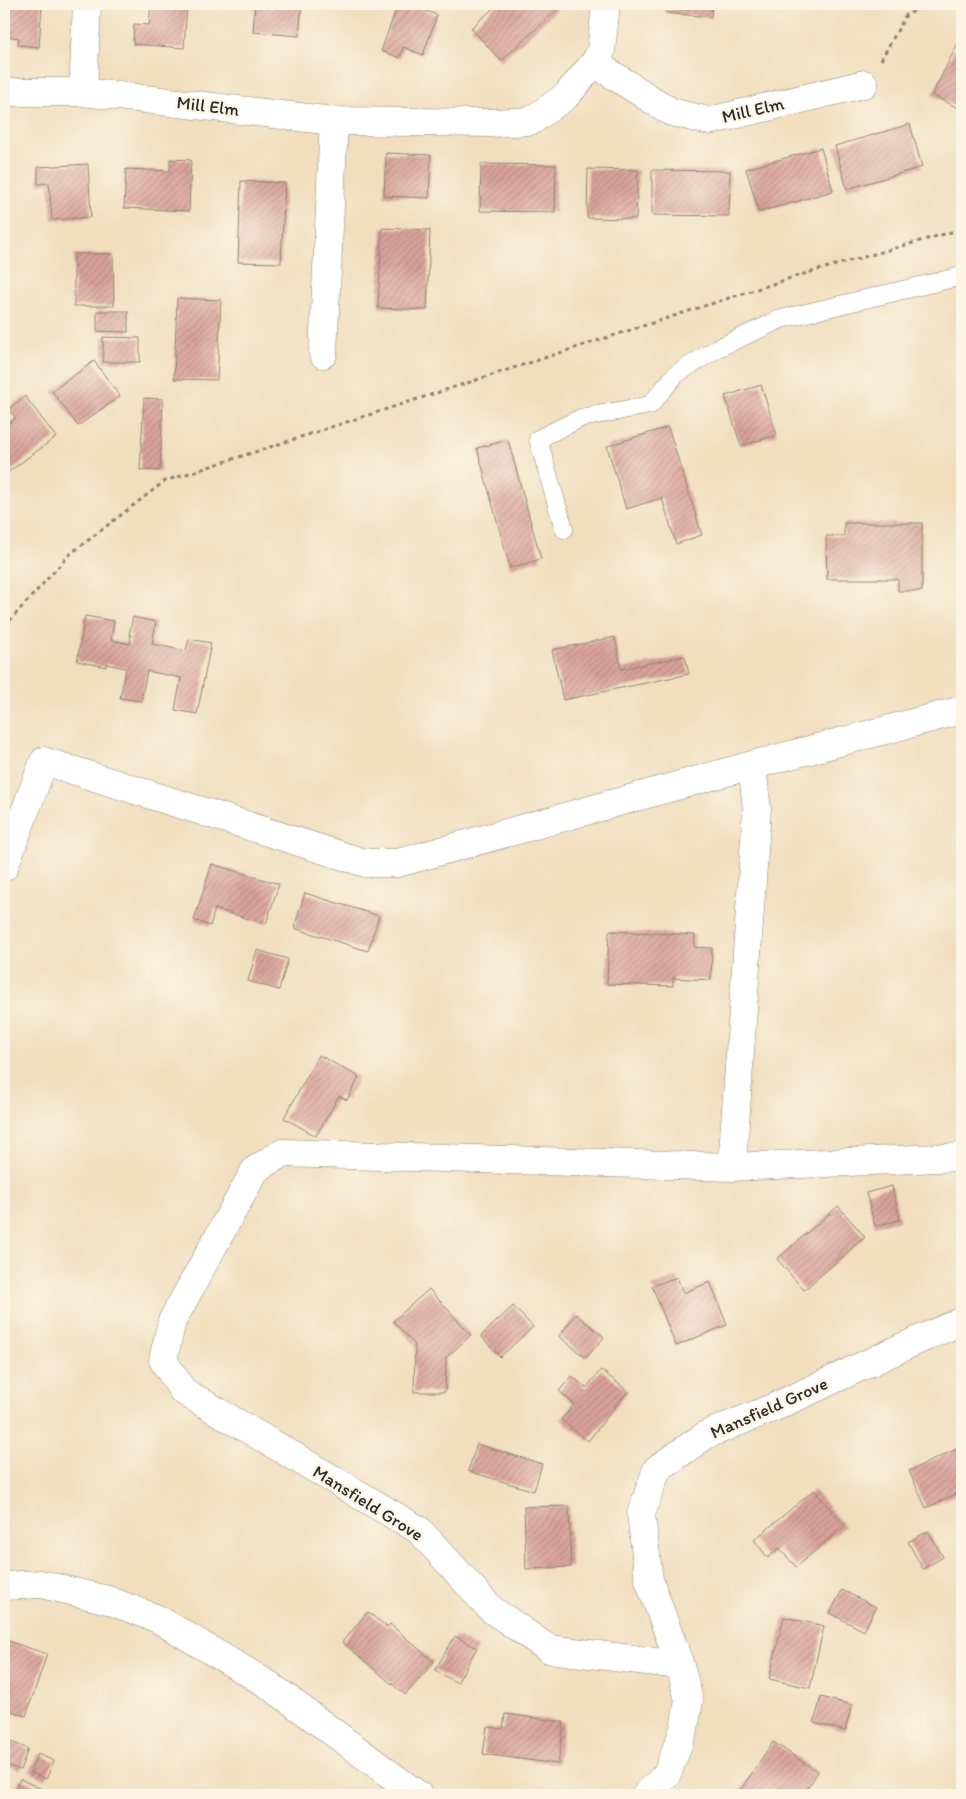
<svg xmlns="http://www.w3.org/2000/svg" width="966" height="1799" viewBox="0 0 966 1799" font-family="Itim,sans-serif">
<defs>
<pattern id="building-hatch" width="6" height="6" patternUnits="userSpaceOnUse" patternTransform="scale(1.25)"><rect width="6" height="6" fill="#daa39b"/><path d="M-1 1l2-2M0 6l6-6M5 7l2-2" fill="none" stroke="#b1857f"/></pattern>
</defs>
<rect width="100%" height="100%" fill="#fcf5e5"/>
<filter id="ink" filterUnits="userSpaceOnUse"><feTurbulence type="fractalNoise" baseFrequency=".02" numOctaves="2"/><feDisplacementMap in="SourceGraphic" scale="10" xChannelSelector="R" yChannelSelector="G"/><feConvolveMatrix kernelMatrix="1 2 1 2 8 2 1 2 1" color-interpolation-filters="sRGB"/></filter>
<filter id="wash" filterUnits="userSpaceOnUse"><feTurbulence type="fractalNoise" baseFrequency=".0096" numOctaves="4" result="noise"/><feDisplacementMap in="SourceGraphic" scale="20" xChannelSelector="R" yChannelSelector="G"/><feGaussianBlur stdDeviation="1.12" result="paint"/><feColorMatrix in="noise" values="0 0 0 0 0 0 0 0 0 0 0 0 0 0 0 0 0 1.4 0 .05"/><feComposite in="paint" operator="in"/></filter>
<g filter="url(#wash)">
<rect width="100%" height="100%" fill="#f0debd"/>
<g id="blocks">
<path fill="url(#building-hatch)" d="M4 4H42L39 47 18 45 19 38 4 36Z
M151 4H187L184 48 133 44 134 24 149 25Z
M255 4H302L299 36 253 32Z
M398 4H407L437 15 423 55 403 47 400 58 381 51Z
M498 4H553L558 9 501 61 471 28Z
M667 4H712L711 17 666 13Z
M962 35V110L932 95Z
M910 124 922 167 847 189 835 146Z
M821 148 833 191 759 212 746 169Z
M386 153 431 155 429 198 384 196Z
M170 159 191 160 189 211 124 208 126 169 170 171Z
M88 164 91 217 52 220 49 183 38 184V167Z
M481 164 556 165 555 212 480 211Z
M588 169 638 170 636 219 587 218Z
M652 170 730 171 729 216 652 215Z
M241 181 285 183 281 263 238 262Z
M382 228 430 230 427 310 378 308Z
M74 254H113L114 306H74Z
M177 298 221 300 217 380 174 379Z
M97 311H128V332L97 331Z
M103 337 140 338V362H103Z
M94 361 120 396 78 426 52 391Z
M761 385 777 435 741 446 725 396Z
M25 396 56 437 7 473 4 468V427L16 418 8 409Z
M144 398 163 399 160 471 140 470Z
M668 427 702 535 676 544 662 498 626 509 607 446Z
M508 440 541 559 510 568 477 448Z
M844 523H922V591H898V579H827L826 536H844Z
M85 616 114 621 111 640 130 644 131 635H129L133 617 156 622 152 644 186 651 189 639 211 643 197 714 175 710 181 678 147 671 141 701 120 698 126 668 106 664V667L77 661Z
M615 637 621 669 685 656 689 674 563 700 552 650Z
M212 864 279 884 266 924 215 909 210 926 194 920Z
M305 893 379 916 368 951 294 928Z
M609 931 695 935 694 947 712 948 711 980 673 978V986L607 984Z
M257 950 288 959 279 990 248 981Z
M319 1055 359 1077 347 1100 339 1096 316 1136 284 1118Z
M892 1186 900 1220 875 1226 866 1193Z
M838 1206 865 1237 804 1290 777 1259Z
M677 1277 683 1293 710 1282 727 1325 676 1346 652 1286Z
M429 1289 471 1335 446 1358 445 1392H414L415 1345 393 1321Z
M513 1306 533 1327 500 1357 481 1336Z
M576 1314 604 1337 586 1358 559 1336Z
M601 1370 628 1391 588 1441 561 1420 574 1404 559 1391 572 1376 586 1388Z
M477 1444 542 1464 534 1491 468 1471Z
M959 1448 962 1454V1491L926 1508 909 1471Z
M814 1490 845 1526 796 1567 779 1548 768 1558 754 1540Z
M569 1506 571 1567 526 1569 524 1507Z
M928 1531 943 1557 923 1569 908 1542Z
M842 1590 876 1607 864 1631 830 1613Z
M368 1612 387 1627 390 1624 434 1662 405 1695 342 1642Z
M784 1617 824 1626 810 1688 769 1679Z
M455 1636 477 1648 457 1683 435 1670Z
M8 1641 47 1654 26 1716 4 1709V1654Z
M821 1697 852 1705 845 1731 814 1723Z
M505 1714 564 1722 558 1764 483 1754 487 1727 503 1729Z
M4 1739 28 1749 20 1770 4 1764Z
M773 1742 818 1772 803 1795H737Z
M38 1754 54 1761 46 1779 30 1772Z
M20 1779 48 1792 47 1795H12Z"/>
</g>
</g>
<g filter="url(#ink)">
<use href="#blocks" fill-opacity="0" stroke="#8e8474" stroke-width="1"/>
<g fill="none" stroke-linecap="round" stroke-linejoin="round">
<g stroke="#8e8474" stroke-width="19">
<path id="service" d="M564 529 538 439 581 418 650 405 676 374 718 348 781 319 962 276"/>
</g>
<g stroke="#8e8474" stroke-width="29">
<path id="minor" d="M594 63 671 112 709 121 864 84
M4 92H83L334 121 491 123 531 121 566 96 594 63 601 52 606 4
M83 92 87 4
M323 354 334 121
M4 867 44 761 365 863H398L752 765 962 710
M732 1167 757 809 752 765
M4 1586 41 1584 108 1600 158 1619 269 1685 418 1795
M680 1665 549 1649 491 1609 419 1530 183 1391 163 1360 172 1321 255 1170 282 1153 732 1167 962 1157
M646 1795 667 1774 684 1729 689 1700 680 1665 649 1580 641 1514 657 1469 706 1435 777 1406 905 1346 962 1321"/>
</g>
<path stroke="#8e8474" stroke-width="3" stroke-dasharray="4 4" stroke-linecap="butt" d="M881 60 906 15 929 4
M4 627 69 555 165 481 797 276 962 229"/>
<use href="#service" stroke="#fff" stroke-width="18"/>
<use href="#minor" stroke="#fff" stroke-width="28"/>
</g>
</g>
<g text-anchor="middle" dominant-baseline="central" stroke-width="5" stroke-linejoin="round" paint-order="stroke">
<g font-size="18" fill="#2b2b2b" stroke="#fcf5e5">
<text transform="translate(208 106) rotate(7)">Mill Elm</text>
<text transform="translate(753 110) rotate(-13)">Mill Elm</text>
<text transform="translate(769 1408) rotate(-24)">Mansfield Grove</text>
<text transform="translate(368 1503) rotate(32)">Mansfield Grove</text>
</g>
</g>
<rect width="966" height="1799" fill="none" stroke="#fcf5e5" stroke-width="20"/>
</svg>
